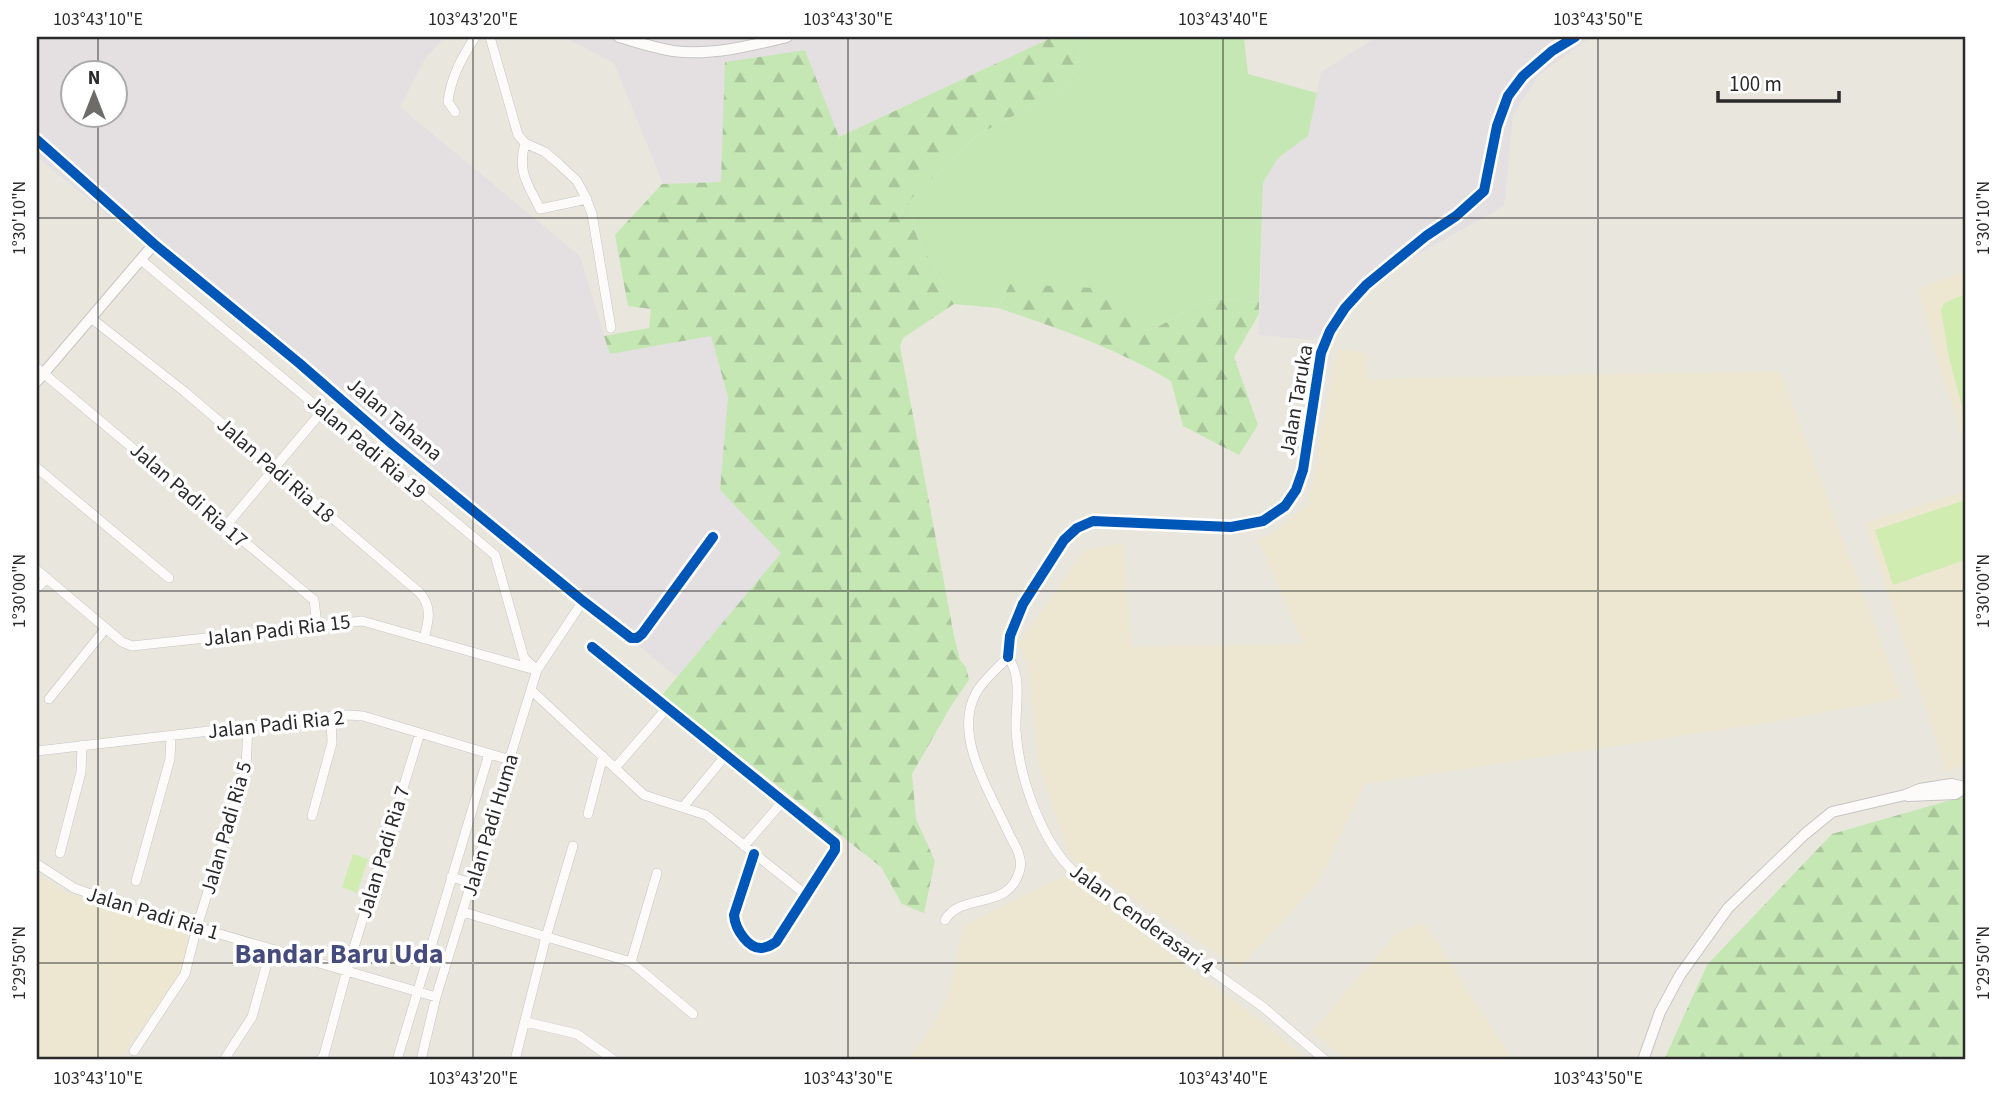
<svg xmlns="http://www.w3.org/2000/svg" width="2002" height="1097" viewBox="0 0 2002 1097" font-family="'Source Sans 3',sans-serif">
<defs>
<pattern id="forest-firs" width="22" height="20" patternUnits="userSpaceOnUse" patternTransform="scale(1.75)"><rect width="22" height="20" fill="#c5e7b4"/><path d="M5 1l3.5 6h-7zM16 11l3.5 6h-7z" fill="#a9c69b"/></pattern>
</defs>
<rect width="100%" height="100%" fill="#e9e6de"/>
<path fill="#e4e0e2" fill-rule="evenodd" d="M37 37H445L425 59 400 107 580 256 610 354 711 336 728 397 720 490 782 553 677 677 37 157ZM74 74H116V116H74Z
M564 37H1053L838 137 805 50 721 182 663 184 614 63Z
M1377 37H1591L1540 74 1513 115 1504 206 1406 261 1313 340 1259 335 1263 183 1278 158 1308 136 1321 72Z"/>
<path fill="#ede7d2" d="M1965 271V443L1939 367 1918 289Z
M1337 349 1365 353 1368 379 1780 371 1902 698 1773 722 1365 784 1318 883 1239 968 1070 858 1039 765 1028 663 1018 644 1084 551 1123 542 1132 647 1303 644 1258 539 1275 532 1308 504Z
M1965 491V765L1946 772 1865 523Z
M37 874 67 893 188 932 183 971 119 1060H37Z
M1065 875 1252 1014 1309 1060H908L929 1031 947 998 964 925Z
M1424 923 1505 1047 1512 1060H1347L1311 1032 1399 931Z"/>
<path fill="#c5e7b4" d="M1082 37H1244L1248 74 1317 93 1308 136 1278 158 1263 183 1259 302 1207 299 1156 328 1010 284 998 308 954 304 917 237 908 202 977 135 1069 87Z"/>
<path fill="url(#forest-firs)" d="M1053 37H1082L1069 87 977 135 908 202 917 237 954 304 903 338 900 346 954 636 960 660 966 667 969 680 951 706 912 774 916 819 935 861 924 913 902 904 881 867 662 695 781 553 720 490 728 397 711 336 610 354 604 336 649 328 651 309 628 306 615 235 662 184 721 182 725 62 805 50 839 137Z
M1010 284 1114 289 1156 328 1207 299 1259 302V314L1234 357 1258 425 1239 455 1183 426 1171 381C1117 349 1058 328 998 308Z
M1965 796V1060H1664L1707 965 1832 834Z"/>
<path fill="#d1ecb1" d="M1965 294V417L1949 358 1941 310 1944 303Z
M1965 500V560L1893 585 1875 530Z
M353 854 368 859 357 893 342 887Z"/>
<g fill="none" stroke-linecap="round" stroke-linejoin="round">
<g stroke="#c6c5c4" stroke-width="10">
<path id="minor" d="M490 37 518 135 525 143 545 152 559 164 577 181 585 196 592 214 611 328
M455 112 448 102C451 77 461 59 475 37
M525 143C517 172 528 184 540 209L587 199
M154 244C202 284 251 323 298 363 409 455 517 551 631 638H637L642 634 713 537
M141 260 495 555 524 658 537 670
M91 318 185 392 420 593C433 608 428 622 424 639
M37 368 314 600 317 625
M37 468 169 578
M225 527 323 410
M37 570 122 642 132 646 362 621 532 669
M37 588 47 578
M592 647 835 843V850L776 942C773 944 770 946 766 947 749 953 735 928 734 915L754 854
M1008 657 1010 636 1023 604 1064 540 1077 528 1093 521 1231 527 1263 521 1285 506 1296 490 1303 470 1321 353 1330 331 1345 308 1366 285 1426 236 1456 216 1484 191 1497 126 1508 96 1523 76 1552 51 1575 37
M1008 657C1023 678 1015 705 1016 731 1019 777 1041 842 1076 874L1263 1007 1325 1060
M531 690 644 795 706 815 805 894
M49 699 106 628
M37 751 348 715 363 716 510 760
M615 768 667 708
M683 807 726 755
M588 814 603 756
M312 816 332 743 331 716
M744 846 784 800
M60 853 81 772 82 745
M37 864 74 888 127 907 436 997
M451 877 472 883
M136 881 170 759 171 736
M463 912 631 962 693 1014
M945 920C962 891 1010 912 1020 869 1023 857 1014 844 1009 834 992 795 952 737 976 693 983 680 998 668 1008 657
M631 962 657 873
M526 1022 577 1034 614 1060
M134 1051 185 974 197 927 246 767 248 727
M224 1060 252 1017 271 949
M320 1060 324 1055 347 970 420 733
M397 1060 489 754
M421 1060 436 997 537 670 583 601
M515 1060 546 937 573 846"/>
</g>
<g stroke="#c6c5c4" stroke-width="12">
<path id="tertiary" d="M619 37C637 42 655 48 673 51 711 56 750 46 787 37
M37 140 154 244 37 381
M1908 796 1955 794 1965 788
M1643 1060 1660 1012 1680 975 1728 908 1805 834 1832 812 1905 795 1920 789 1951 784 1965 787"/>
</g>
<use href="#minor" stroke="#fcfbfa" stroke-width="9"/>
<use href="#tertiary" stroke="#fcfbfa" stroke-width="10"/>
<g stroke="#fff" stroke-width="15">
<path id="cycleway" d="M37 140 154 244 299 363 392 444 583 601 631 638H637L642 634 713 537
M592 647 835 843V850L776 942C773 944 770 946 766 947 749 953 735 928 734 915L754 854
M1008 657 1010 636 1023 604 1064 540 1077 528 1093 521 1231 527 1263 521 1285 506 1296 490 1303 470 1321 353 1330 331 1345 308 1366 285 1426 236 1456 216 1484 191 1497 126 1508 96 1523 76 1552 51 1575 37"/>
</g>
<use href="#cycleway" stroke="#0057b8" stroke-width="10"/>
</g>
<path fill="none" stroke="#2a2a2a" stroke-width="2" stroke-opacity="0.45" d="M98 37V74M473 37V1060M848 37V1060M1223 37V1060M1598 37V1060M98 116V1060M37 218H1965M37 591H1965M37 963H1965"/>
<g text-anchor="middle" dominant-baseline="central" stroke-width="7" stroke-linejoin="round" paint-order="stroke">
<g font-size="21" fill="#2a2a2a" stroke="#fff">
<text transform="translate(1296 400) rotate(-80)">Jalan Taruka</text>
<text transform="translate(395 419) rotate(40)">Jalan Tahana</text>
<text transform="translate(367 447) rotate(40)">Jalan Padi Ria 19</text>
<text transform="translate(276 470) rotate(41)">Jalan Padi Ria 18</text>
<text transform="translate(189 495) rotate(41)">Jalan Padi Ria 17</text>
<text transform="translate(277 630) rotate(-7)">Jalan Padi Ria 15</text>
<text transform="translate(276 724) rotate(-6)">Jalan Padi Ria 2</text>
<text transform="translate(490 825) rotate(-73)">Jalan Padi Huma</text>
<text transform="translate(226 828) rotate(-74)">Jalan Padi Ria 5</text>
<text transform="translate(383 852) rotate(-73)">Jalan Padi Ria 7</text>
<text transform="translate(153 913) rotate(17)">Jalan Padi Ria 1</text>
<text transform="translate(1142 919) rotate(36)">Jalan Cenderasari 4</text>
</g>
<g font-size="28" font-weight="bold" fill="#464b7e" stroke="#fff">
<text x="339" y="954">Bandar Baru Uda</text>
</g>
</g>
<rect width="2002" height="1097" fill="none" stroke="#ffffff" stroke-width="77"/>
<g transform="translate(94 94)"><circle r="33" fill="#ffffff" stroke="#aaaaaa" stroke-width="2"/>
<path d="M0-5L12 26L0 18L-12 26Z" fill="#6d6c69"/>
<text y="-10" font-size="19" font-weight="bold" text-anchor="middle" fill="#2a2a2a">N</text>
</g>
<path d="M1718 91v10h121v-10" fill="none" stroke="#2a2a2a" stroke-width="3.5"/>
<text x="1729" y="91" font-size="21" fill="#2a2a2a" stroke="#ffffff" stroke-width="5" paint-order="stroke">100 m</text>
<rect x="38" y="38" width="1926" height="1020" fill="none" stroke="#2a2a2a" stroke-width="2.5"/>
<g font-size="18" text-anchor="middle" fill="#2a2a2a">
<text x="98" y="25">103°43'10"E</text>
<text x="473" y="25">103°43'20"E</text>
<text x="848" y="25">103°43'30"E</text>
<text x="1223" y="25">103°43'40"E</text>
<text x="1598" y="25">103°43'50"E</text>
<text transform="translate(19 218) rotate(-90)" y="6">1°30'10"N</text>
<text transform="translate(1983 218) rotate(-90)" y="6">1°30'10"N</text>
<text transform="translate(19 591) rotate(-90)" y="6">1°30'00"N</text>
<text transform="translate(1983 591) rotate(-90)" y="6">1°30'00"N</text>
<text transform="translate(19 963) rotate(-90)" y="6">1°29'50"N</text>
<text transform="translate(1983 963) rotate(-90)" y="6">1°29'50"N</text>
<text x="98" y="1084">103°43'10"E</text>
<text x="473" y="1084">103°43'20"E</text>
<text x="848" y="1084">103°43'30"E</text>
<text x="1223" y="1084">103°43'40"E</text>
<text x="1598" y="1084">103°43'50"E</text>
</g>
</svg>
